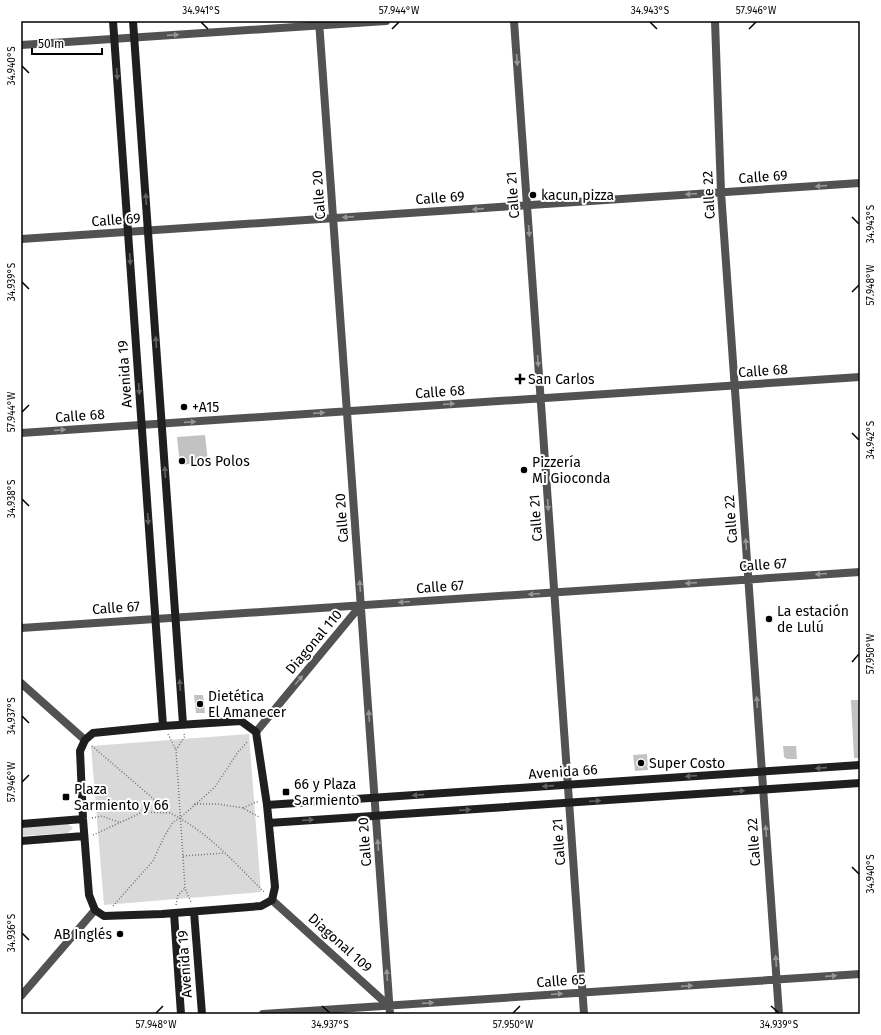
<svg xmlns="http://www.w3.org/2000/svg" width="881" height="1035" viewBox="0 0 881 1035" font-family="'Fira Sans',sans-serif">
<rect width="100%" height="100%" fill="#fff"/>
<path fill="#d9d9d9" d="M249 734 261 892 104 905 91 746Z
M67 823 73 828 68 833 21 836V826Z"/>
<path fill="#c2c2c2" d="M205 435 208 462 180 465 177 437Z
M194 695H203L205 713H196Z
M851 700H860V758H854Z
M783 746H796L797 759H787L784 757Z
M647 754 648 770 635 771 633 755Z"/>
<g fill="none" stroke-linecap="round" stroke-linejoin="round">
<path stroke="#747474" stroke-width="1.5" stroke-dasharray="1 2" stroke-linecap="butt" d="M168 734 176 750
M184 734 185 736 176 750 185 888 191 902
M92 746 170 813C207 831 235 863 264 892
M194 804H218L243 808 259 817
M243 808 256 802H258
M92 818 102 816 119 822
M93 835 143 812 170 813
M183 856 225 853
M176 905 178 895 185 888
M113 906 153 861 164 837 173 822 180 818 215 787 238 752 248 741"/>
<path stroke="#525252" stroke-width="8" d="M319 21 390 1014
M514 21 584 1014
M715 21 721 192 779 1014
M21 45 386 21
M21 239 860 183
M21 433 860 377
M21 628 860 572
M21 683 85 740
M256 732 361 605
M272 900 389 1006
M21 996 95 910
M263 1014 860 974"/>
<path stroke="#1f1f1f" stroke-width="8" d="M113 21 163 726
M133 21 183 724
M241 721 256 732 267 805 275 887 272 900 261 906 162 914 104 916 95 910 89 895 83 819 80 751 85 740 93 733 163 726Z
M267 805 860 765
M269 823 860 783
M21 824 83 819
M21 841 84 836
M194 912 202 1014
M174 913 181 1014"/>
</g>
<defs><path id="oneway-solid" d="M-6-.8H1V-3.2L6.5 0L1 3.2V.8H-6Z"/></defs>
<g fill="#979797">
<use href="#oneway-solid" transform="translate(173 35) rotate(-4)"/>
<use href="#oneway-solid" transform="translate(517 60) rotate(86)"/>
<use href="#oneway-solid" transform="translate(821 186) rotate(176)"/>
<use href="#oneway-solid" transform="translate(691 194) rotate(176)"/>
<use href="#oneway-solid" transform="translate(478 209) rotate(176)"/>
<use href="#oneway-solid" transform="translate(348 217) rotate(176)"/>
<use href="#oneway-solid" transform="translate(529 231) rotate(86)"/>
<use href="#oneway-solid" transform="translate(538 361) rotate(86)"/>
<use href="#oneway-solid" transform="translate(449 404) rotate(-4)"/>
<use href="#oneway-solid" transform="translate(319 413) rotate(-4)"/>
<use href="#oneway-solid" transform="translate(190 422) rotate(-4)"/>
<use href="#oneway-solid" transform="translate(60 430) rotate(-4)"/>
<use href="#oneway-solid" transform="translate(548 505) rotate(86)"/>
<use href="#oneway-solid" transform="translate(746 544) rotate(-94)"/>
<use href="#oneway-solid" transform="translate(821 574) rotate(176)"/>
<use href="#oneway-solid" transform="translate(691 583) rotate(176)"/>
<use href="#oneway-solid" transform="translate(360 586) rotate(-94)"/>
<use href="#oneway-solid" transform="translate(534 594) rotate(176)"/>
<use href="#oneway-solid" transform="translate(404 602) rotate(176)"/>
<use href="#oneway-solid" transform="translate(299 680) rotate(-50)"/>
<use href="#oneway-solid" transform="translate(757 702) rotate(-94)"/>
<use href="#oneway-solid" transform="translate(369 716) rotate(-94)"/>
<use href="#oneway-solid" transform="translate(766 831) rotate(-94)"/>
<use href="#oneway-solid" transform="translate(378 845) rotate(-94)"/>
<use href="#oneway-solid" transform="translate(776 961) rotate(-94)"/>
<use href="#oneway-solid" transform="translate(387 975) rotate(-94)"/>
<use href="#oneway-solid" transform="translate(831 976) rotate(-4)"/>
<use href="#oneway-solid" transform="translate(687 986) rotate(-4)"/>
<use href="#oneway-solid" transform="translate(557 994) rotate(-4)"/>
<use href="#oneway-solid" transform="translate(428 1003) rotate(-4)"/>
</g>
<g fill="#626262">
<use href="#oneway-solid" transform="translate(117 74) rotate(86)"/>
<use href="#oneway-solid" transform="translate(146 199) rotate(-94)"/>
<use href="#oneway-solid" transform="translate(130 259) rotate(86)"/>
<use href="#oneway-solid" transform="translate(156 342) rotate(-94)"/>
<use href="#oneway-solid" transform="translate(139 389) rotate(86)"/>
<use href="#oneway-solid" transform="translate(165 472) rotate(-94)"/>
<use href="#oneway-solid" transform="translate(148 519) rotate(86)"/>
<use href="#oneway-solid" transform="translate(180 685) rotate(-94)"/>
<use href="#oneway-solid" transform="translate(821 768) rotate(176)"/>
<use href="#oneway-solid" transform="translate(691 776) rotate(176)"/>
<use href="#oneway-solid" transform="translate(548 786) rotate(176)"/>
<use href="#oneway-solid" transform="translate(739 791) rotate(-4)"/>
<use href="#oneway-solid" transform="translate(418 795) rotate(176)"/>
<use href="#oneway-solid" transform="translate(595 801) rotate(-4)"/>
<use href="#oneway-solid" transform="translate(465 810) rotate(-4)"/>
<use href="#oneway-solid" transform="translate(308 820) rotate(-4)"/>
</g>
<path fill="none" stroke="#000" stroke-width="1.5" d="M201 22 208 29M650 22 657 29M392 29 399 22M749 29 756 22M22 66 29 73M852 217 859 224M22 282 29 289M852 292 859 285M22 412 29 405M852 433 859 440M22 499 29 506M852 662 859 654M22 716 29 723M22 782 29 775M852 867 859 874M22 933 29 940M322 1006 330 1013M771 1006 779 1013M156 1013 163 1006M513 1013 520 1006"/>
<g fill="#000" stroke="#fff" stroke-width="1.5">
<circle cx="533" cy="195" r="4"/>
<path d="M518 373h4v4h4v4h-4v4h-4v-4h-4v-4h4z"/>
<circle cx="184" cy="407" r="4"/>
<circle cx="182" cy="461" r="4"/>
<circle cx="524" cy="470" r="4"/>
<circle cx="769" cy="619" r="4"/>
<circle cx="200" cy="704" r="4"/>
<circle cx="641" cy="763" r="4"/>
<rect x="282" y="788" width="8" height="8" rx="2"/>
<rect x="62" y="793" width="8" height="8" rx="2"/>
<circle cx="120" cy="934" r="4"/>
</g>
<g text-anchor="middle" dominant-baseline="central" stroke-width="4" stroke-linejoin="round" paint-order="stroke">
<g font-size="14" fill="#000" stroke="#fff">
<text transform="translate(763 177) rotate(-4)">Calle 69</text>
<text transform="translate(319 195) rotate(-94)">Calle 20</text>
<text transform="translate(513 195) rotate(-94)">Calle 21</text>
<text transform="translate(709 195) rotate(-93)">Calle 22</text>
<text transform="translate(440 198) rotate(-4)">Calle 69</text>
<text transform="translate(116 220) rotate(-4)">Calle 69</text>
<text transform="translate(763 371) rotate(-4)">Calle 68</text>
<text transform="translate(125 374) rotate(-94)">Avenida 19</text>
<text transform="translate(440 392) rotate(-4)">Calle 68</text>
<text transform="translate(80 416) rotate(-4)">Calle 68</text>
<text transform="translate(342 518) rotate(-94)">Calle 20</text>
<text transform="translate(536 518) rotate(-94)">Calle 21</text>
<text transform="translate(731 519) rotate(-94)">Calle 22</text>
<text transform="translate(763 565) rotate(-4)">Calle 67</text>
<text transform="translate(440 587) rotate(-4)">Calle 67</text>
<text transform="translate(116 608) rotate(-4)">Calle 67</text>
<text transform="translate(314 642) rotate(-50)">Diagonal 110</text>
<text transform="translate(563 772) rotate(-4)">Avenida 66</text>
<text transform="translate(365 842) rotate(-94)">Calle 20</text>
<text transform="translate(559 842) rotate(-94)">Calle 21</text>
<text transform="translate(754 842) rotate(-94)">Calle 22</text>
<text transform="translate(340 943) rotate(42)">Diagonal 109</text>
<text transform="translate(185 964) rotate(-94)">Avenida 19</text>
<text transform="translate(561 981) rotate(-4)">Calle 65</text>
</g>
<g font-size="14" fill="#000" stroke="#fff" text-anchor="start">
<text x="541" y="195">kacun pizza</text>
<text x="528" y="379">San Carlos</text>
<text x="192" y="407">+A15</text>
<text x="190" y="461">Los Polos</text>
<text x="532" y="462">Pizzería<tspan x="532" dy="16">Mi Gioconda</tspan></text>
<text x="777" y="611">La estación<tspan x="777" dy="16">de Lulú</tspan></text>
<text x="208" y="696">Dietética<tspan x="208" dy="16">El Amanecer</tspan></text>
<text x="649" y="763">Super Costo</text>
<text x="294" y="784">66 y Plaza<tspan x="294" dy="16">Sarmiento</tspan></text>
<text x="74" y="789">Plaza<tspan x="74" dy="16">Sarmiento y 66</tspan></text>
<text x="112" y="934" text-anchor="end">AB Inglés</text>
</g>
</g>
<rect width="881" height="1035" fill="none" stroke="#ffffff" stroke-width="44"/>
<path d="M32 48v6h70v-6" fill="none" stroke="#000000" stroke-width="2"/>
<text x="38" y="48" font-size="12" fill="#000000" stroke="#ffffff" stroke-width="3" paint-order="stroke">50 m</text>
<rect x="22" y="22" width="837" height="991" fill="none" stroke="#000" stroke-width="1.5"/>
<g font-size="10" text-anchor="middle" fill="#000">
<text x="201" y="14">34.941°S</text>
<text x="399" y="14">57.944°W</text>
<text x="650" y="14">34.943°S</text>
<text x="756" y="14">57.946°W</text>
<text transform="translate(11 66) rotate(-90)" y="4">34.940°S</text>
<text transform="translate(870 224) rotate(-90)" y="4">34.943°S</text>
<text transform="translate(11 282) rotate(-90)" y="4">34.939°S</text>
<text transform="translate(870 285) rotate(-90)" y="4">57.948°W</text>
<text transform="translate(11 412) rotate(-90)" y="4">57.944°W</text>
<text transform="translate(870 440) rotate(-90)" y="4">34.942°S</text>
<text transform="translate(11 499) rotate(-90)" y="4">34.938°S</text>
<text transform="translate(870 654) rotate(-90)" y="4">57.950°W</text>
<text transform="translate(11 716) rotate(-90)" y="4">34.937°S</text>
<text transform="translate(11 782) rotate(-90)" y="4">57.946°W</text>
<text transform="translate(870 874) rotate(-90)" y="4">34.940°S</text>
<text transform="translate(11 933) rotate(-90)" y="4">34.936°S</text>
<text x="156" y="1028">57.948°W</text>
<text x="330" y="1028">34.937°S</text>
<text x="513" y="1028">57.950°W</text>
<text x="779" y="1028">34.939°S</text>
</g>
</svg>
